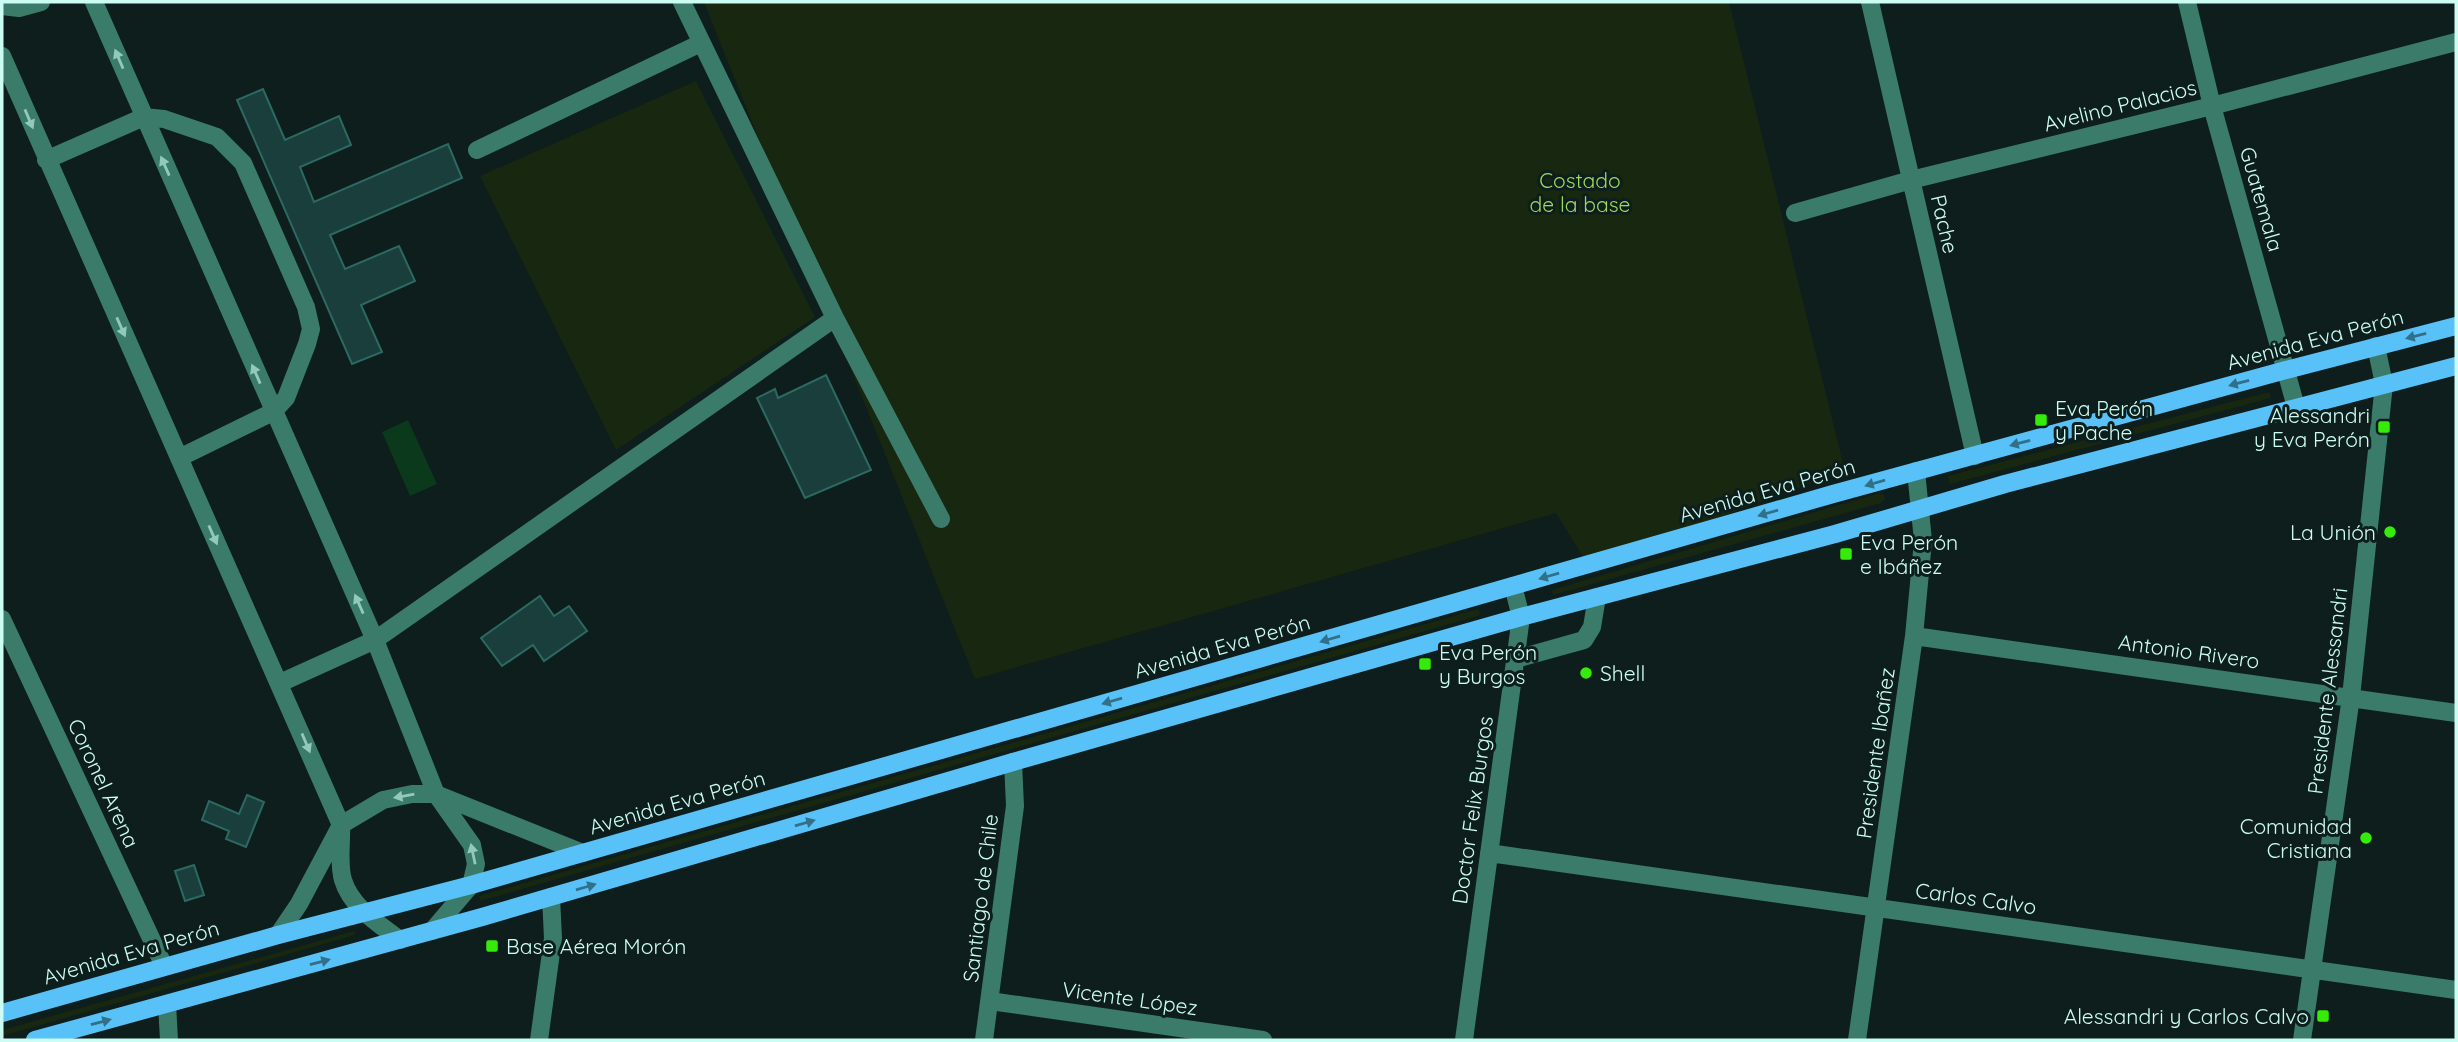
<svg xmlns="http://www.w3.org/2000/svg" width="2458" height="1042" viewBox="0 0 2458 1042" font-family="Quicksand,sans-serif">
<rect width="100%" height="100%" fill="#0d1e1c"/>
<path fill="#182710" d="M704 2H1729L1845 471 1588 565 1556 513 975 679Z
M696 81 815 317 616 450 480 176Z
M2269 392 2271 398 1950 484 1948 476Z
M1879 493 1884 495 1885 499 1881 503 1553 595 1552 590Z
M1478 609 1481 615 480 901 479 896Z
M354 931 355 935 2 1036V1030Z"/>
<path fill="#0b391b" d="M408 420 437 484 410 496 382 432Z"/>
<path fill="#1a3e3b" stroke="#2d6963" stroke-width="2" d="M263 89 285 140 339 116 351 145 300 167 314 202 448 144 462 178 330 235 345 269 399 246 415 281 361 305 382 352 352 364 237 100Z
M826 375 871 470 805 498 757 398 775 389 778 398Z
M540 596 554 616 569 606 587 631 544 661 533 645 502 666 481 638Z
M247 795 264 802 246 847 226 839 229 831 202 820 209 801 239 814Z
M194 865 204 895 185 901 175 871Z"/>
<g fill="none" stroke-linecap="round" stroke-linejoin="round">
<path stroke="#3a7b6a" stroke-width="18" d="M94 2 375 640 436 794 472 845 476 864 471 885 432 931
M682 2 835 318 941 519
M1870 2 1975 456
M2187 2 2212 106 2296 407
M2 6 19 8 41 2
M2 56 341 825C342 842 338 864 343 880 351 907 379 924 400 940
M477 150 701 43
M46 160 144 117 164 119 217 137 243 163 306 307 311 329 307 344 286 398 273 412 179 458
M1795 213 1911 180 2212 106 2456 42
M2 619 164 966
M1914 636 2456 713
M1516 659 1584 640 1592 627 1597 597
M280 683 375 640 835 318
M1489 853 2456 990
M278 935 299 904 341 825 383 800 412 794H436L583 853
M990 1001 1263 1040
M167 1004 169 1040
M539 1040 553 938 551 897
M984 1040 1015 806 1013 762
M1464 1040 1521 617 1513 586
M1857 1040 1914 636 1923 541 1916 471
M2302 1040 2351 697 2384 384 2376 346"/>
<path stroke="#58c2f8" stroke-width="18" d="M2 1013 278 935 471 885 1833 494 2286 370 2456 326
M35 1040 482 917 1013 762 1521 617 1835 534 2005 484 2456 366"/>
</g>
<defs><path id="oneway-solid" d="M-6-.8H1V-3.2L6.5 0L1 3.2V.8H-6Z" transform="scale(1.75)"/></defs>
<g fill="#92c9bd">
<use href="#oneway-solid" transform="translate(119 59) rotate(-113)"/>
<use href="#oneway-solid" transform="translate(29 119) rotate(67)"/>
<use href="#oneway-solid" transform="translate(165 166) rotate(-114)"/>
<use href="#oneway-solid" transform="translate(121 327) rotate(66)"/>
<use href="#oneway-solid" transform="translate(256 374) rotate(-114)"/>
<use href="#oneway-solid" transform="translate(213 535) rotate(66)"/>
<use href="#oneway-solid" transform="translate(359 604) rotate(-114)"/>
<use href="#oneway-solid" transform="translate(306 743) rotate(67)"/>
<use href="#oneway-solid" transform="translate(404 796) rotate(170)"/>
<use href="#oneway-solid" transform="translate(473 854) rotate(-102)"/>
</g>
<g fill="#32708a">
<use href="#oneway-solid" transform="translate(2416 336) rotate(166)"/>
<use href="#oneway-solid" transform="translate(2239 383) rotate(165)"/>
<use href="#oneway-solid" transform="translate(2020 443) rotate(165)"/>
<use href="#oneway-solid" transform="translate(1875 483) rotate(164)"/>
<use href="#oneway-solid" transform="translate(1768 513) rotate(164)"/>
<use href="#oneway-solid" transform="translate(1549 576) rotate(164)"/>
<use href="#oneway-solid" transform="translate(1330 639) rotate(164)"/>
<use href="#oneway-solid" transform="translate(1112 701) rotate(164)"/>
<use href="#oneway-solid" transform="translate(805 823) rotate(-16)"/>
<use href="#oneway-solid" transform="translate(586 887) rotate(-16)"/>
<use href="#oneway-solid" transform="translate(320 962) rotate(-15)"/>
<use href="#oneway-solid" transform="translate(101 1022) rotate(-15)"/>
</g>
<g fill="#35eb0a" stroke="#0d1e1c" stroke-width="2.5">
<rect x="2034" y="413" width="14" height="14" rx="3.5"/>
<rect x="2377" y="420" width="14" height="14" rx="3.5"/>
<circle cx="2390" cy="532" r="7"/>
<rect x="1839" y="547" width="14" height="14" rx="3.5"/>
<rect x="1418" y="657" width="14" height="14" rx="3.5"/>
<circle cx="1586" cy="673" r="7"/>
<circle cx="2366" cy="838" r="7"/>
<rect x="485" y="939" width="14" height="14" rx="3.5"/>
<rect x="2316" y="1009" width="14" height="14" rx="3.5"/>
</g>
<g text-anchor="middle" dominant-baseline="central" stroke-width="6" stroke-linejoin="round" paint-order="stroke">
<g font-size="21" fill="#ccfdf4" stroke="#0d1e1c">
<text transform="translate(2120 105) rotate(-14)">Avelino Palacios</text>
<text transform="translate(2262 199) rotate(74)">Guatemala</text>
<text transform="translate(1945 224) rotate(77)">Pache</text>
<text transform="translate(2315 339) rotate(-15)">Avenida Eva Perón</text>
<text transform="translate(1767 490) rotate(-16)">Avenida Eva Perón</text>
<text transform="translate(1222 646) rotate(-16)">Avenida Eva Perón</text>
<text transform="translate(2189 651) rotate(8)">Antonio Rivero</text>
<text transform="translate(2327 691) rotate(-83)">Presidente Alessandri</text>
<text transform="translate(1875 753) rotate(-82)">Presidente Ibañez</text>
<text transform="translate(104 783) rotate(65)">Coronel Arena</text>
<text transform="translate(677 802) rotate(-16)">Avenida Eva Perón</text>
<text transform="translate(1472 810) rotate(-82)">Doctor Felix Burgos</text>
<text transform="translate(980 898) rotate(-83)">Santiago de Chile</text>
<text transform="translate(1976 898) rotate(8)">Carlos Calvo</text>
<text transform="translate(131 952) rotate(-16)">Avenida Eva Perón</text>
<text transform="translate(1130 998) rotate(8)">Vicente López</text>
</g>
<g font-size="21" fill="#9fd95c" stroke="#0d1e1c">
<text x="1580" y="180">Costado<tspan x="1580" dy="24">de la base</tspan></text>
</g>
<g font-size="21" fill="#ccfdf4" stroke="#0d1e1c" text-anchor="start">
<text x="2055" y="408">Eva Perón<tspan x="2055" dy="24">y Pache</tspan></text>
<text x="2370" y="415" text-anchor="end">Alessandri<tspan x="2370" dy="24">y Eva Perón</tspan></text>
<text x="2376" y="532" text-anchor="end">La Unión</text>
<text x="1860" y="542">Eva Perón<tspan x="1860" dy="24">e Ibáñez</tspan></text>
<text x="1439" y="652">Eva Perón<tspan x="1439" dy="24">y Burgos</tspan></text>
<text x="1600" y="673">Shell</text>
<text x="2352" y="826" text-anchor="end">Comunidad<tspan x="2352" dy="24">Cristiana</tspan></text>
<text x="506" y="946">Base Aérea Morón</text>
<text x="2309" y="1016" text-anchor="end">Alessandri y Carlos Calvo</text>
</g>
</g>
<rect width="2458" height="1042" fill="none" stroke="#ccfdf4" stroke-width="7"/>
</svg>
